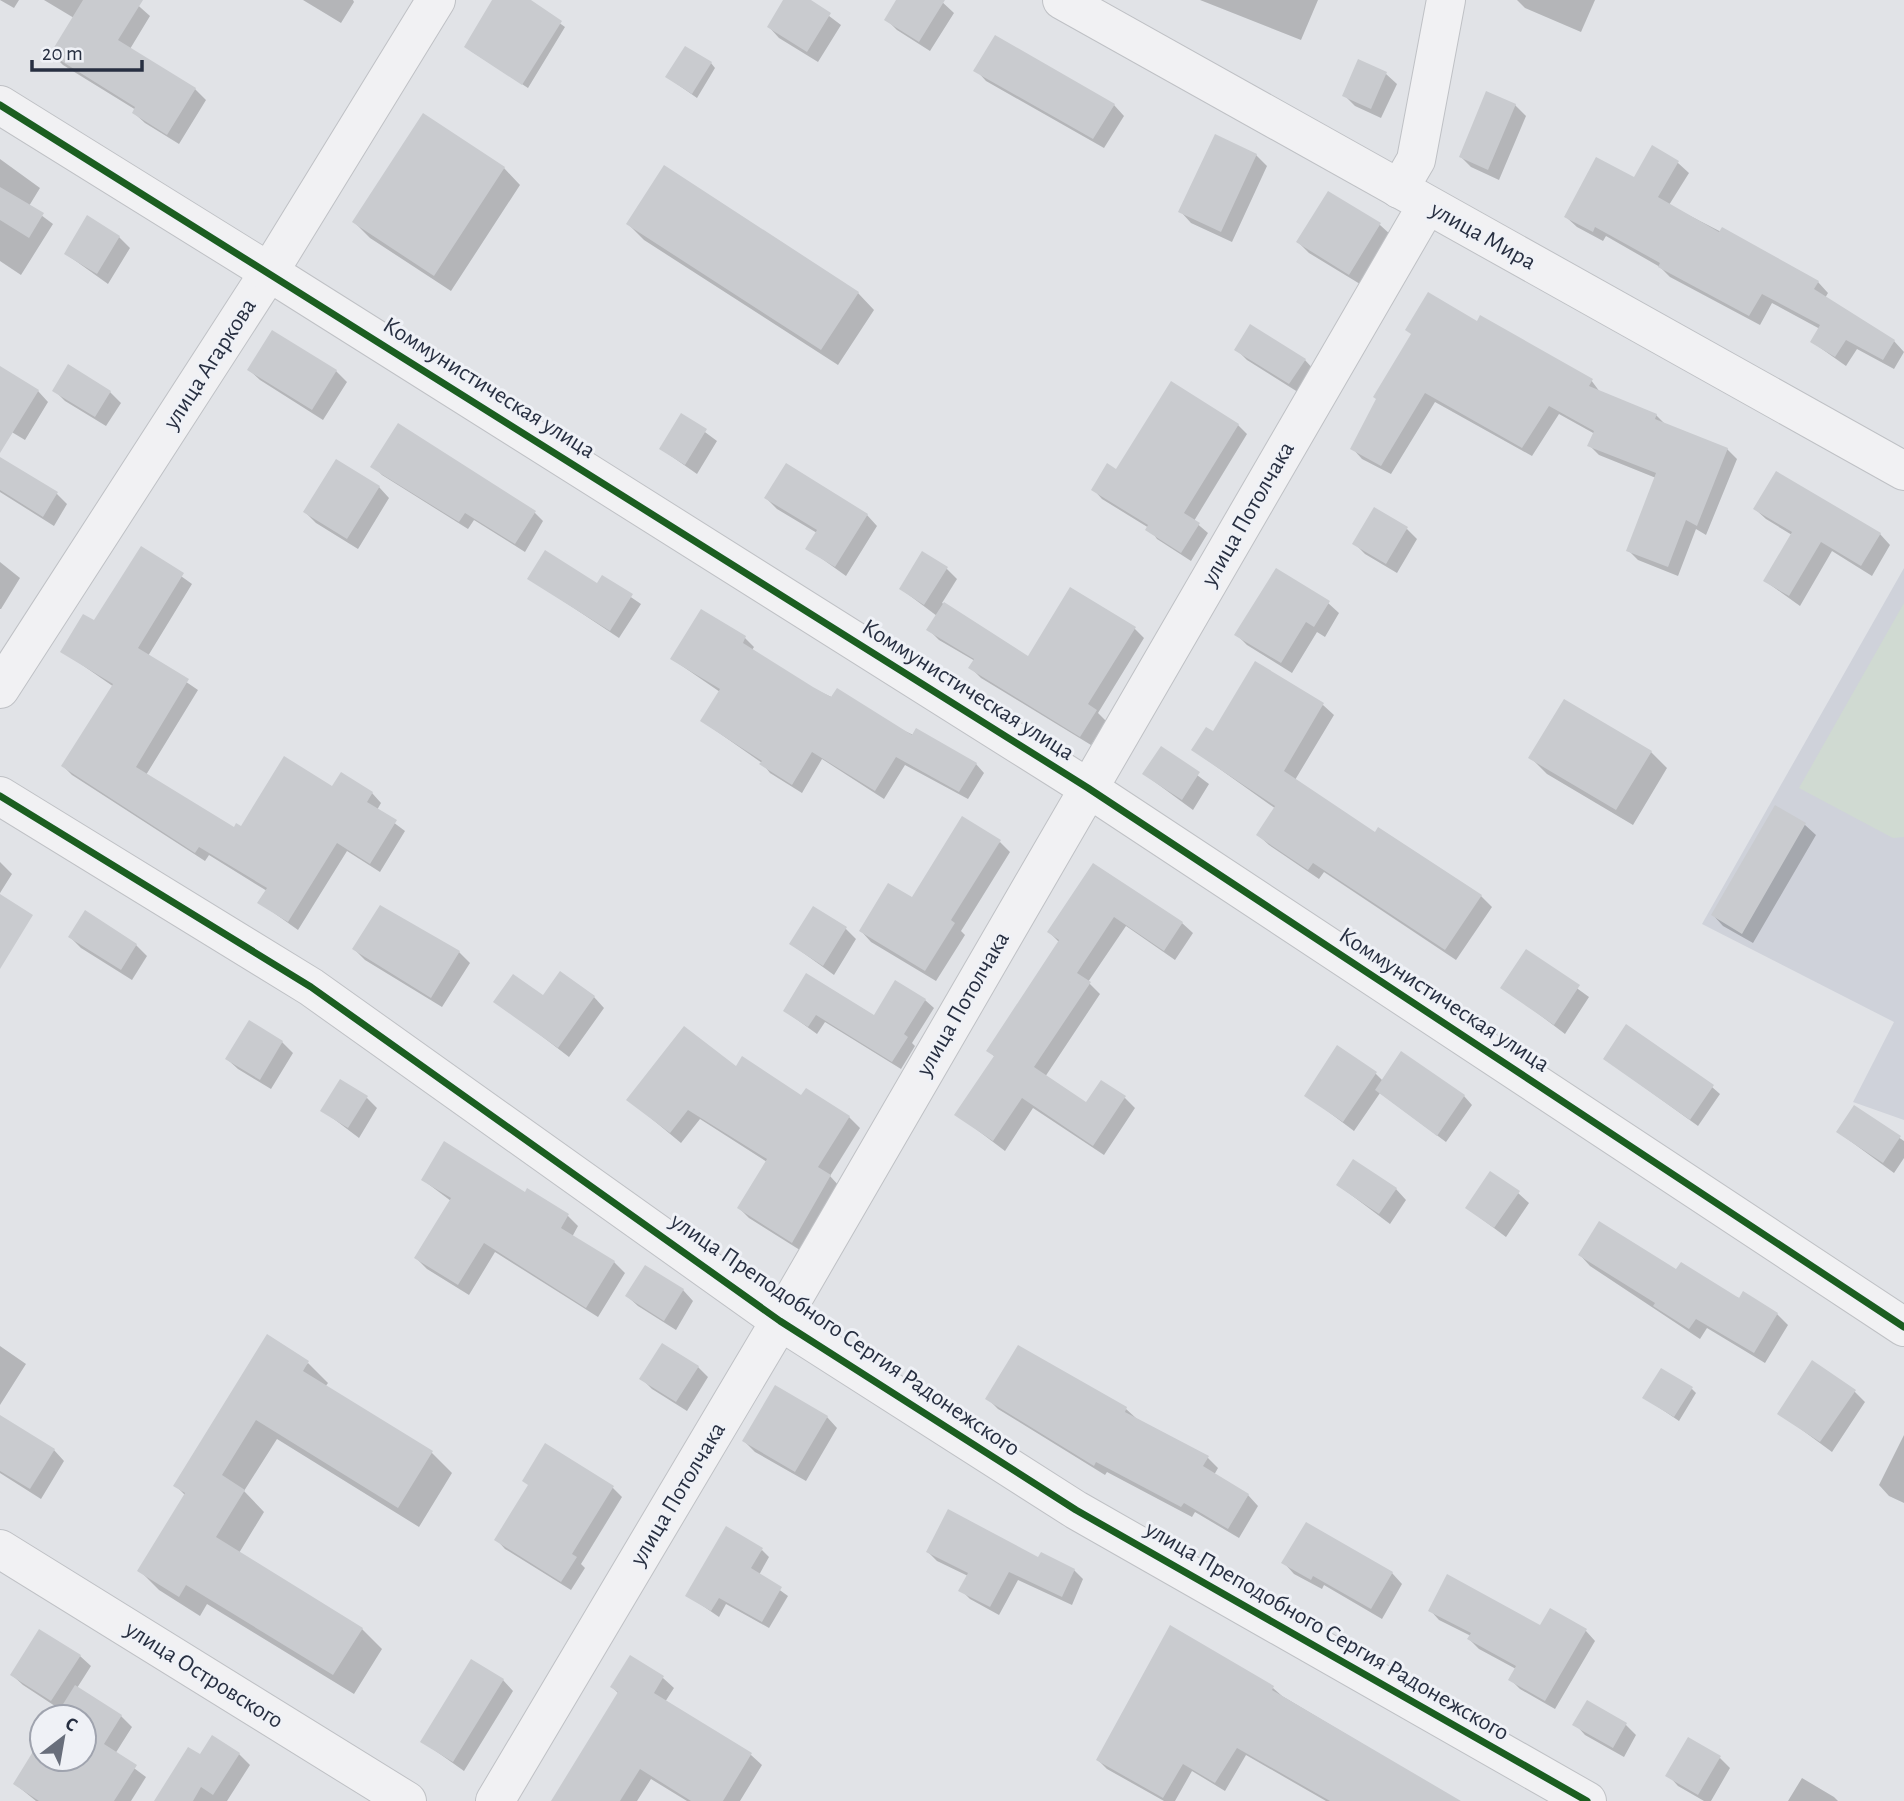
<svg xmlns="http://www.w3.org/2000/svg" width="1904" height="1801" viewBox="0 0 1904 1801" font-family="'Alegreya Sans',sans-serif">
<rect width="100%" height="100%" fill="#e1e3e7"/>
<path fill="#cfd2da" d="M1904 568V1120L1853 1102 1894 1022 1702 924Z"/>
<path fill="#d0dad2" d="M1904 603V837L1893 838 1799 788Z"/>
<path fill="#0003" d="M0 0H19L14 8Z
M44 0H132L150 16 130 49 195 89 206 100 179 144 145 123 134 113 136 110 63 65 52 54 74 18Z
M303 0H353L354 2 341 23Z
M494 0H527L565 27 528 88 471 51Z
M785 0H808L841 25 818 62 779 38 769 27Z
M898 0H940L954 13 930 51 897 30 886 19Z
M1200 0H1318L1301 40Z
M1517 0H1595L1581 32 1525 8Z
M1359 62 1386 74 1397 84 1381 118 1355 106 1344 95Z
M711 63 715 68 697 98 667 77Z
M976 70 1114 105 1124 116 1104 148 986 81Z
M1515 105 1526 116 1499 180 1471 167 1461 157Z
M1653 148 1678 163 1689 173 1669 205 1818 282 1828 293 1825 298 1894 341 1904 352 1894 369 1857 349 1846 366 1812 342 1820 329 1772 303 1760 325 1670 277 1660 267 1606 236 1603 241 1577 227 1566 217 1634 180Z
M1256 155 1267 166 1232 242 1191 223 1181 212Z
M0 159 40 188 29 206 53 224 21 275 0 261Z
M504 168 520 185 451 291 370 238 354 222Z
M1329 193 1380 225 1391 235 1360 284 1309 253 1298 242Z
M628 224 858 293 874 310 838 365 644 240Z
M119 237 130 248 108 284 66 254Z
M1477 323 1591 380 1600 392 1656 415 1666 425 1727 449 1737 459 1706 535 1696 529 1678 576 1638 560 1628 550 1656 478 1599 455 1589 445 1595 434 1559 414 1532 456 1435 402 1391 474 1362 459 1353 449Z
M272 332 336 371 347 382 323 420 260 380 249 370Z
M1236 349 1305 360 1315 371 1301 394 1247 360Z
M0 386 38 391 48 402 25 440 0 425Z
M54 390 110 392 121 403 106 426 65 401Z
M682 415 717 441 697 474 661 449Z
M1238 425 1247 434 1194 521 1208 533 1191 561 1157 539 1149 528 1102 499 1093 489 1117 471Z
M0 459 57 494 67 504 54 526 0 492Z
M373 466 535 513 543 521 525 552 474 520 468 529 382 475Z
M379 487 389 498 358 549 316 523 305 512Z
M766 498 867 515 877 526 846 576 807 548 817 533 777 509Z
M1755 509 1880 534 1890 545 1872 576 1832 551 1800 606 1765 581 1792 535 1766 519Z
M1407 529 1417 539 1397 573 1365 554 1354 543Z
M142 548 192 584 148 656 198 690 146 775 234 830 333 788 372 793 381 803 377 810 405 831 380 872 347 851 298 930 260 903 267 891 209 855 205 861 72 775 63 766 114 687 62 651 95 623Z
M0 562 20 578 1 609H0Z
M946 568 957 579 942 603 1028 658 1134 628 1144 638 1098 713 1106 721 1091 745 981 678 971 668 975 661 939 640 929 630 937 616 901 589Z
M603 578 641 604 619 638 530 579 598 586Z
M1328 603 1339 613 1325 637 1317 632 1292 673 1247 645 1237 635Z
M702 612 745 638 754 647 752 650 812 688 976 764 984 773 968 799 905 765 884 799 822 759 802 793 770 773 762 763 702 721 720 692 672 659Z
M1323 705 1334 715 1295 780 1376 834 1379 829 1481 896 1492 907 1456 960 1324 872 1319 879 1269 845 1258 835 1276 809 1193 750 1213 734Z
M1161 748 1209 784 1193 810 1144 774Z
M1651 752 1667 768 1633 825 1547 774 1531 758Z
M1776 807 1805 825 1816 835 1753 943 1723 926 1713 915Z
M1000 842 1010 852 961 931 965 935 936 981 871 942 861 931Z
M0 862 12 874 0 893Z
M1094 865 1182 923 1193 933 1175 960 1126 926 1088 982 1100 994 1045 1077 1087 1105 1125 1098 1135 1108 1104 1155 1033 1108 1005 1151 956 1114 995 1057 989 1051 1060 943 1049 932Z
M845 928 856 939 834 975 791 944Z
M70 937 136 945 147 956 132 980 81 948Z
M354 949 459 952 470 963 442 1007 365 960Z
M1527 952 1589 997 1565 1034 1503 987Z
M594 997 604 1008 569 1057 496 1001Z
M925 1000 934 1008 912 1043 915 1046 901 1069 825 1022 817 1034 785 1011 874 1017Z
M249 1023 282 1042 293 1053 271 1089 238 1069 227 1059Z
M1605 1059 1712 1087 1720 1094 1698 1126Z
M1375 1073 1383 1081 1464 1096 1472 1105 1446 1142 1380 1093 1354 1131 1306 1095Z
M806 1091 849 1117 860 1128 830 1176 840 1187 803 1252 749 1218 739 1208 767 1162 700 1119 681 1143 629 1100 802 1098Z
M367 1098 377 1108 359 1138 322 1110Z
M1854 1107 1904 1141V1158L1894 1173 1838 1132Z
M423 1180 526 1194 568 1216 578 1226 572 1237 614 1262 625 1273 598 1317 495 1252 469 1295 427 1269 416 1258 451 1201Z
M1338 1185 1396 1189 1406 1200 1390 1224Z
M1518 1193 1529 1203 1506 1237 1467 1208Z
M1580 1255 1677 1272 1777 1314 1788 1325 1765 1363 1707 1328 1700 1339 1590 1266Z
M683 1290 693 1301 676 1330 638 1306 627 1296Z
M0 1346 26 1364 0 1405Z
M308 1363 328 1383 325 1387 432 1453 452 1473 419 1527 277 1439 244 1491 264 1512 239 1553 362 1629 382 1649 354 1694 207 1604 200 1616 159 1590 139 1570 185 1495 176 1486Z
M698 1367 708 1377 687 1411 652 1389 642 1379Z
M1692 1389 1696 1393 1679 1421 1645 1398Z
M1854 1391 1865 1402 1832 1452 1779 1413Z
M987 1398 1126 1409 1137 1419 1208 1458 1218 1468 1214 1475 1248 1495 1258 1506 1239 1538 1195 1512 1192 1517 1107 1472 1105 1475 998 1409Z
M0 1417 54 1450 64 1461 41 1499 0 1473Z
M827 1417 837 1428 806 1481 755 1452 744 1441Z
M1904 1435V1503L1889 1496 1879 1485Z
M546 1446 613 1488 622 1497 581 1564 585 1568 571 1590 505 1549 496 1539 529 1486Z
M762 1550 769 1557 759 1575 788 1596 769 1628 726 1604 719 1617 687 1595Z
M928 1552 1039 1559 1074 1570 1083 1579 1072 1605 1018 1580 999 1615 970 1599 961 1590 968 1576 937 1561Z
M1284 1563 1392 1573 1402 1584 1382 1619 1324 1585 1322 1589 1294 1574Z
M1430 1610 1541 1628 1586 1631 1595 1641 1555 1709 1520 1689 1510 1679 1516 1669 1479 1649 1469 1639 1471 1636 1439 1620Z
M80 1656 91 1666 77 1688 121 1716 132 1727 115 1754 146 1777 131 1801H36L15 1784 42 1741V1759H84V1717H57L61 1710 23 1685 12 1675Z
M663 1678 674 1688 665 1702 751 1755 762 1765 740 1801H687L651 1779 637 1801H554L619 1694 612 1687Z
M503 1680 513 1691 464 1771 423 1742Z
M1273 1688 1282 1696 1458 1801H1326L1246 1755 1225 1791 1192 1771 1175 1801H1164L1107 1769 1098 1760Z
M1575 1724 1626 1725 1636 1735 1624 1757 1585 1735Z
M239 1754 250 1765 227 1801H163L201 1756Z
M1720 1758 1730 1768 1711 1801H1704L1678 1786 1668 1775Z
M1802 1778 1834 1797 1838 1801H1788Z"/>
<path fill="#c9cbcf" d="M83 0H143L118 40 196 88 167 135 132 113 135 107 50 54Z
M492 0H531L562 21 522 85 464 47Z
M783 0H811L831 13 807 52 767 27Z
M896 0H945L919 42 884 20Z
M995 35 1115 104 1093 139 973 71Z
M685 46 712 62 692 94 665 77Z
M1358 59 1387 72 1371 109 1342 96Z
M1486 91 1516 104 1488 170 1459 157Z
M423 113 505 167 434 276 352 222Z
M1215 134 1257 154 1221 232 1178 212Z
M1652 145 1679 161 1658 197 1719 232 1722 227 1819 281 1814 289 1895 340 1883 360 1846 340 1835 357 1810 342 1820 325 1762 294 1749 316 1658 267 1660 263 1595 227 1593 232 1564 217 1596 157 1634 177Z
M664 165 859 292 821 350 626 224Z
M0 187 44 213 29 238 0 220Z
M1328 191 1381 223 1349 275 1296 242Z
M87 215 120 236 97 274 64 254Z
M1428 292 1477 321 1480 315 1593 379 1589 386 1657 414 1655 419 1728 448 1697 526 1686 520 1668 567 1626 551 1656 473 1587 446 1594 431 1549 406 1522 448 1425 393 1381 466 1350 449 1376 399 1373 397 1411 334 1405 330Z
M1250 324 1306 359 1289 384 1234 350Z
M272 330 337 370 312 410 247 370Z
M68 364 111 391 95 417 52 391Z
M0 366 39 390 0 453Z
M1171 381 1239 424 1184 513 1200 523 1181 553 1145 530 1148 525 1091 490 1107 463 1116 469Z
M681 413 707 429 685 465 659 449Z
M398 423 536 511 515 544 465 513 459 522 370 467Z
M0 457 58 492 43 517 0 490Z
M336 459 380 486 347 539 303 512Z
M786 463 868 514 835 567 805 549 817 530 764 498Z
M1776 471 1881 533 1861 566 1821 542 1789 596 1763 581 1792 532 1753 509Z
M1374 507 1408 527 1386 564 1352 544Z
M141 546 184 573 138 648 189 679 136 767 234 827 236 823 241 826 284 756 332 786 341 772 373 792 367 802 397 820 370 864 337 843 288 922 257 903 267 888 199 847 195 853 61 766 113 684 60 652 83 614 94 620Z
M545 550 597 583 602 575 633 594 610 631 527 579Z
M922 551 948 567 924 605 899 589Z
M1276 568 1330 601 1314 627 1306 622 1281 663 1234 635Z
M1070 587 1136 627 1088 704 1097 710 1080 737 968 668 974 659 926 630 944 602 1028 656Z
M701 609 746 636 743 643 813 687 831 697 837 688 912 735 916 728 977 763 959 792 896 757 875 791 812 752 792 785 759 764 762 761 700 721 720 689 670 659Z
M1255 661 1324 703 1284 771 1375 832 1378 827 1482 895 1445 950 1313 863 1308 870 1256 835 1275 806 1191 750 1206 727 1213 731Z
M1564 699 1652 751 1616 810 1528 758Z
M1161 746 1200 772 1182 800 1142 774Z
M1775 805 1806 823 1742 934 1711 915Z
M962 816 1001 840 951 920 955 923 925 971 859 931 888 883 912 897Z
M1093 863 1183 922 1164 951 1114 917 1077 973 1091 982 1034 1067 1086 1102 1101 1080 1126 1096 1093 1146 1022 1098 993 1141 954 1115 994 1056 986 1051 1059 940 1047 932Z
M0 894 33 915 0 969Z
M380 905 460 951 431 998 352 949Z
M813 906 847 927 823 966 789 944Z
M85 910 137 944 121 970 68 937Z
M1526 949 1580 985 1554 1025 1500 988Z
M560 971 595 996 558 1048 493 1002 513 974 543 995Z
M806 973 874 1015 895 980 926 999 904 1034 908 1037 892 1062 816 1015 808 1027 783 1011Z
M249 1020 283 1041 260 1080 225 1059Z
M1626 1024 1714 1085 1690 1120 1603 1059Z
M684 1026 736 1066 742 1056 801 1095 806 1088 850 1116 818 1167 831 1175 792 1243 737 1208 767 1159 688 1110 670 1133 626 1100Z
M1337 1045 1377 1072 1343 1122 1304 1096Z
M1401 1051 1465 1095 1437 1136 1375 1090Z
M340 1079 368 1096 348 1128 320 1111Z
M1854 1105 1901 1136 1883 1163 1836 1132Z
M444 1141 525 1192 527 1188 569 1214 561 1228 615 1261 586 1308 484 1243 458 1285 414 1258 451 1198 421 1180Z
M1353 1159 1397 1188 1379 1214 1336 1185Z
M1490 1171 1520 1191 1494 1228 1465 1208Z
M1599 1221 1676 1269 1681 1262 1739 1298 1743 1291 1778 1313 1754 1353 1696 1319 1689 1329 1653 1306 1655 1303 1578 1255Z
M645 1265 684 1289 664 1321 625 1296Z
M267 1334 309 1361 303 1371 433 1451 398 1508 256 1420 222 1475 245 1490 216 1537 363 1628 333 1675 186 1585 179 1597 137 1571 185 1493 173 1486Z
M662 1343 699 1366 676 1402 639 1379Z
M1018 1345 1127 1407 1125 1412 1209 1456 1203 1466 1249 1494 1228 1529 1184 1503 1181 1507 1096 1462 1094 1466 985 1399Z
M1812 1360 1856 1390 1820 1442 1777 1414Z
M1661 1368 1693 1387 1674 1417 1642 1398Z
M775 1385 828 1416 795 1472 742 1441Z
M0 1415 55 1449 30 1489 0 1471Z
M545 1443 614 1486 572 1554 577 1557 561 1582 494 1540 528 1485 522 1481Z
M948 1509 1038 1557 1041 1552 1075 1569 1062 1597 1009 1572 990 1607 958 1591 968 1573 926 1552Z
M1306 1522 1393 1572 1371 1609 1313 1576 1311 1580 1281 1563Z
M726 1526 763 1548 751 1568 782 1587 762 1622 719 1598 711 1611 685 1596Z
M1447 1574 1540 1625 1550 1608 1587 1629 1545 1701 1508 1680 1516 1666 1467 1639 1471 1633 1428 1611Z
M1170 1625 1274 1686 1272 1690 1461 1801H1330L1237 1748 1215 1783 1183 1764 1163 1798 1096 1760Z
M39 1629 81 1655 51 1701 10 1675Z
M630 1655 664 1676 654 1693 752 1753 723 1801H691L640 1769 620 1801H551L618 1692 610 1687Z
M471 1659 504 1679 453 1762 420 1742Z
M75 1685 122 1715 104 1744 137 1765 114 1801H39L13 1784 42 1737V1759H84V1717H55Z
M1587 1700 1627 1723 1613 1748 1572 1725Z
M212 1735 240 1753 213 1795 201 1787 193 1801H154L188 1747 200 1754Z
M1688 1737 1721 1756 1698 1795 1665 1776Z"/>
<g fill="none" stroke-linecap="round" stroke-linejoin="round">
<g stroke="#bfc1c5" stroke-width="40">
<path id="minor" d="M1399 189 1416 160 1446 0
M0 689 269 272 1088 788 1904 1327"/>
</g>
<g stroke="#bfc1c5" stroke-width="40">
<path id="tertiary" d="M1062 0 1904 471
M0 105 269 272 436 0
M0 796 311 987 780 1321 1076 1510 1587 1801
M0 1549 407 1801
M495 1801 780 1321 1427 205"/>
</g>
<use href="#minor" stroke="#f1f1f3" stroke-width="38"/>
<use href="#tertiary" stroke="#f1f1f3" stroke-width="38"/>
<g stroke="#eff1f6" stroke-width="11">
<path id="cycleway" d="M0 105 1088 788 1904 1327
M0 796 311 987 780 1321 1076 1510 1587 1801"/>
</g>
<use href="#cycleway" stroke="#1b5e20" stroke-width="7"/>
</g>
<g text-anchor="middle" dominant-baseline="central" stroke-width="6" stroke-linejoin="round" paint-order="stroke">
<g font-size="24" fill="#272f41" stroke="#eff1f6">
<text transform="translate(1483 236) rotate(29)">улица Мира</text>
<text transform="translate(210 364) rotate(-57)">улица Агаркова</text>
<text transform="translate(489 388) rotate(32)">Коммунистическая улица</text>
<text transform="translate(1248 514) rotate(-60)">улица Потолчака</text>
<text transform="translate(968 690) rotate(32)">Коммунистическая улица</text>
<text transform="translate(1444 1000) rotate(33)">Коммунистическая улица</text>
<text transform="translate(963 1004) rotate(-60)">улица Потолчака</text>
<text transform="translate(845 1335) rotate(34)">улица Преподобного Сергия Радонежского</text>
<text transform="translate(678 1494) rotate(-59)">улица Потолчака</text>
<text transform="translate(1327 1631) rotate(30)">улица Преподобного Сергия Радонежского</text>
<text transform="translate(204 1675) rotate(32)">улица Островского</text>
</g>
</g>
<g transform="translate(63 1738) rotate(31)"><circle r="33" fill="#eff1f6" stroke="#9fa3ae" stroke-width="2"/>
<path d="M0-5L12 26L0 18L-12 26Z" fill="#686e7b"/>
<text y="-10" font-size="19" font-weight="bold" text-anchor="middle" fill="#272f41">С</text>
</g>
<path d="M32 60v10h110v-10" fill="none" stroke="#272f41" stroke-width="3.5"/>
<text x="42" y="60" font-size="21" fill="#272f41" stroke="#eff1f6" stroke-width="5" paint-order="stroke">20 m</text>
</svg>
